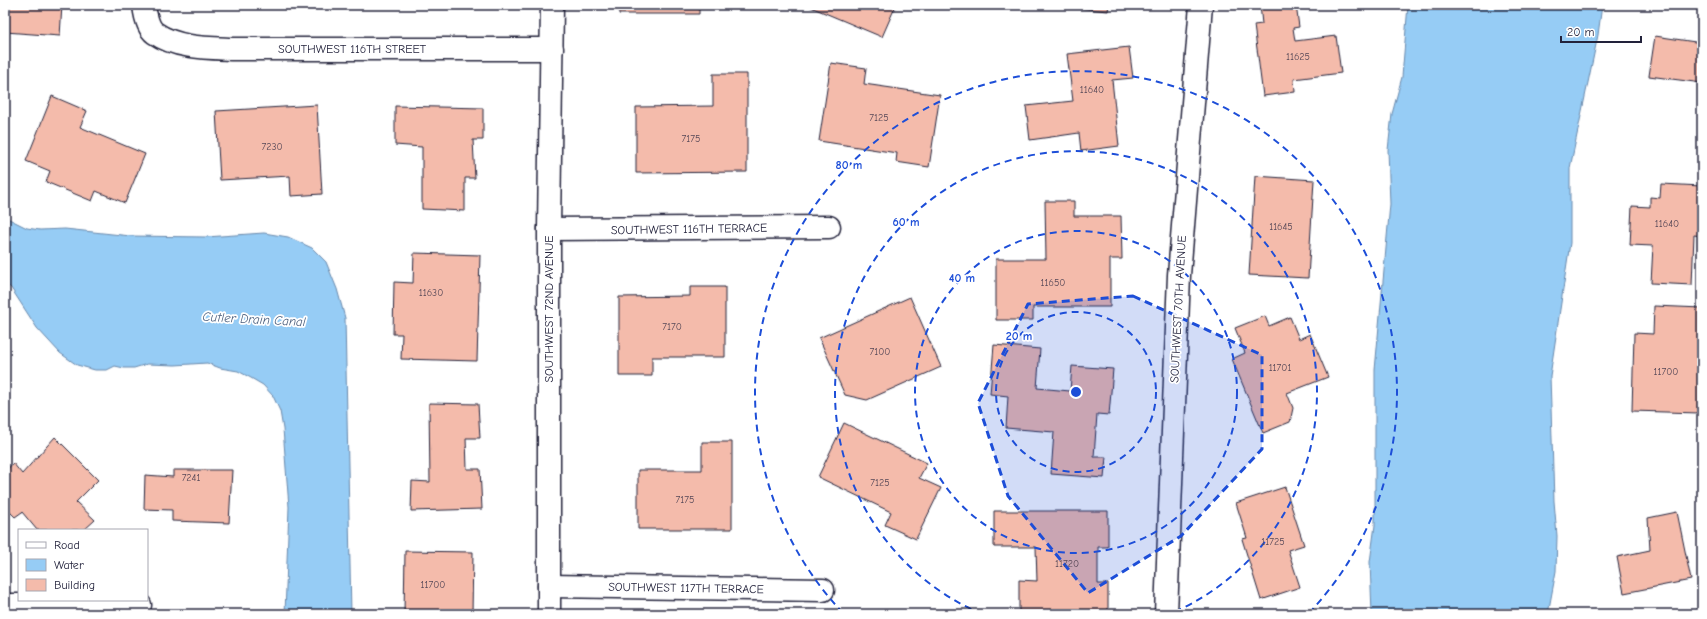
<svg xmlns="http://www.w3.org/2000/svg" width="1707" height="619" viewBox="0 0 1707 619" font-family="'Comic Neue',sans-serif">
<rect width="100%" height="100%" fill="#fff"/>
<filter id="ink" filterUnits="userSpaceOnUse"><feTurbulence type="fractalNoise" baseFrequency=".025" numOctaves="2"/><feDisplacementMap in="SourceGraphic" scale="8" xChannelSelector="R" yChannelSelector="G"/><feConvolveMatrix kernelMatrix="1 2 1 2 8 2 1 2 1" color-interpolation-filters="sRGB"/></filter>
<g filter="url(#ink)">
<path fill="#96ccf5" stroke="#6888ab" d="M1408 5H1602L1598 35 1570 168V243L1550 376 1554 501 1557 536 1556 571 1548 614H1372L1370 562 1375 525V370L1390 204 1388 150 1392 114 1402 77Z
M5 217 27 228 40 230 65 229 131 236 206 237 264 233 288 237 312 248 326 262 337 289 345 318 351 614H285L289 507 283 429 280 411 273 396 263 385 251 378 238 371 220 368 207 363 175 365 147 364 134 368H124L115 366 107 370H95L77 365 60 353 37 328 11 288 5 283Z"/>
<path fill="#f4bbab" stroke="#22223b" d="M7 5H62L60 36 5 32Z
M619 5H699V14H619Z
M806 5H896L882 37Z
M1046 5H1109L1108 11Z
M1260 5H1296L1299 27 1293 28 1295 41 1336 36 1341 73 1294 79 1295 92 1263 96 1254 25 1262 24Z
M1655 36 1702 43V83L1649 76Z
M1129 47 1133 78 1112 80 1119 146 1081 151 1079 133 1030 140 1026 106 1073 101 1067 54Z
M831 63 866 68 864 84 940 95 929 167 896 162 897 153 819 141Z
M713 74H747V172L636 173V107L713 106Z
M52 96 87 111 80 127 145 154 125 203 96 191 92 201 46 182 50 171 26 161Z
M317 105 322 194 291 196 290 176 220 180 216 111Z
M395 106 483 108V140H473L475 178H465V211L422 209V147L395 145Z
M1255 176 1314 180 1308 278 1249 275Z
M1661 184 1702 186V236L1694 235 1692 285 1651 283 1653 246 1630 245 1632 206 1650 207V197L1660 198Z
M1045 201H1074V216H1121L1122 259H1110V307H1033V320H996V259H1046Z
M414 253 480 255 477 361 401 359 402 334H393L394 282 413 283Z
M690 287H725V357H652V376H619V297L690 296Z
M910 297 941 367 867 400 845 395 819 338Z
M1654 306 1702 308 1699 413 1632 411 1634 333 1653 334Z
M1265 316 1269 326 1290 317 1299 339 1310 334 1328 377 1287 393 1293 408 1290 422 1263 433 1232 359 1245 353 1235 328Z
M994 345 1040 349 1037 388 1070 391 1072 366 1113 369 1109 415 1097 414 1094 457H1106L1104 478 1051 474 1054 432 1006 428 1008 396 990 394Z
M429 403 478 404 480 438H466L467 469H480L482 509 411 511 412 481 430 482Z
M844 423 927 463 919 478 941 488 916 539 885 525 891 512 818 477Z
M55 437 98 480 76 502 95 520 84 530H37L22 512 15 517 5 507V472L13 463 22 474Z
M702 442H732V529H638V470H702Z
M173 470H232L229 523 172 521V510L144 509 145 475 173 477Z
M1285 487 1304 545 1288 550 1300 587 1261 600 1242 539 1247 538 1236 503Z
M994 511H1108V547H1098V584H1108V614H1019V580L1037 581 1036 547H994Z
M1677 512 1691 580 1624 593 1617 557 1650 550 1648 518Z
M405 551 473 552 472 614H404Z"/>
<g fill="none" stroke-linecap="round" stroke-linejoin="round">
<g stroke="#22223b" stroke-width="25">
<path id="minor" d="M144 5C145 14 148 28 155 33 176 48 207 48 231 49H552
M549 229 829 227
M549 586 823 590
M5 605H140
M1166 614 1179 275 1201 5"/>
</g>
<g stroke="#22223b" stroke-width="25">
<path id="tertiary" d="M549 614V229L552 5"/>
</g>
<use href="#minor" stroke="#fff" stroke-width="22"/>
<use href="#tertiary" stroke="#fff" stroke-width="22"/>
</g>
</g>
<path fill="#1d4ed8" fill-opacity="0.2" stroke="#1d4ed8" stroke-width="3" stroke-dasharray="8 5" stroke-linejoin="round" d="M1133 296 1262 355V449L1181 536 1088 593 1008 496 978 403 1028 304Z"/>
<g fill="none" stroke="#1d4ed8" stroke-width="2" stroke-dasharray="7 5">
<circle cx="1076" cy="392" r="80"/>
<circle cx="1076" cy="392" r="161"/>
<path d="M982 614A241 241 0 1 1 1170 614"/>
<path d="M843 613A321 321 0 1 1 1309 613"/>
</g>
<g text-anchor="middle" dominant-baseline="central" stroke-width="3.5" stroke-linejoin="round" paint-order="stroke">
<g font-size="10" fill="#564857">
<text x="1298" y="57">11625</text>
<text x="1092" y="90">11640</text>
<text x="879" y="118">7125</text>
<text x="691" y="139">7175</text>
<text x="272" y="147">7230</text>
<text x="1667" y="224">11640</text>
<text x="1281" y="227">11645</text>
<text x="1053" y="283">11650</text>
<text x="431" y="293">11630</text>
<text x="672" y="327">7170</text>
<text x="880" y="352">7100</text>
<text x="1280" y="368">11701</text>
<text x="1666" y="372">11700</text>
<text x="191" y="478">7241</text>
<text x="880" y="483">7125</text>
<text x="685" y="500">7175</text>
<text x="1273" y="542">11725</text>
<text x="1067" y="564">11720</text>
<text x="433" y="585">11700</text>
</g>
<g font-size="12" fill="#22223b" stroke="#fff">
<text x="352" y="49">SOUTHWEST 116TH STREET</text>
<text transform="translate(689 229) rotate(-1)">SOUTHWEST 116TH TERRACE</text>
<text transform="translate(549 309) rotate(-90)">SOUTHWEST 72ND AVENUE</text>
<text transform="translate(1178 309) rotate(-87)">SOUTHWEST 70TH AVENUE</text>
<text transform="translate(686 588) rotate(1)">SOUTHWEST 117TH TERRACE</text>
</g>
<g font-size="13" font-style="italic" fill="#4b5e7c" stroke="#fff">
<text transform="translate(254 319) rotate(3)">Cutler Drain Canal</text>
</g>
</g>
<circle cx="1076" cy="392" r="6" fill="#1d4ed8" stroke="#fff" stroke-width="2"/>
<g font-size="12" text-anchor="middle" font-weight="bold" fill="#1d4ed8" stroke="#fff" stroke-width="3.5" stroke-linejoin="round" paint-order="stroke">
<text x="849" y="169">80 m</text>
<text x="906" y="226">60 m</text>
<text x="962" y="282">40 m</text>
<text x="1019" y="340">20 m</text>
</g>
<rect width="1707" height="619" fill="none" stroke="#fff" stroke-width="20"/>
<rect x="10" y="10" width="1687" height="599" fill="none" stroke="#22223b" stroke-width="1.5" filter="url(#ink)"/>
<rect x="18" y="529" width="130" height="72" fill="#ffffff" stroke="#a7a7b1"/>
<rect x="26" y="542" width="20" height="6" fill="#ffffff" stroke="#a7a7b1"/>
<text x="54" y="549" font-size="12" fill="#22223b">Road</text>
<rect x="26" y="559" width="20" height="12" fill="#96ccf5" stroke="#a7a7b1"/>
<text x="54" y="569" font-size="12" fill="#22223b">Water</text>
<rect x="26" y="579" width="20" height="12" fill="#f4bbab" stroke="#a7a7b1"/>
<text x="54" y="589" font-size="12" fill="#22223b">Building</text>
<path d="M1561 36v6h80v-6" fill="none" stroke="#22223b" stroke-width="2"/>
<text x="1567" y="36" font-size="12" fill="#22223b" stroke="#ffffff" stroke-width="3" paint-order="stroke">20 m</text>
</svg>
